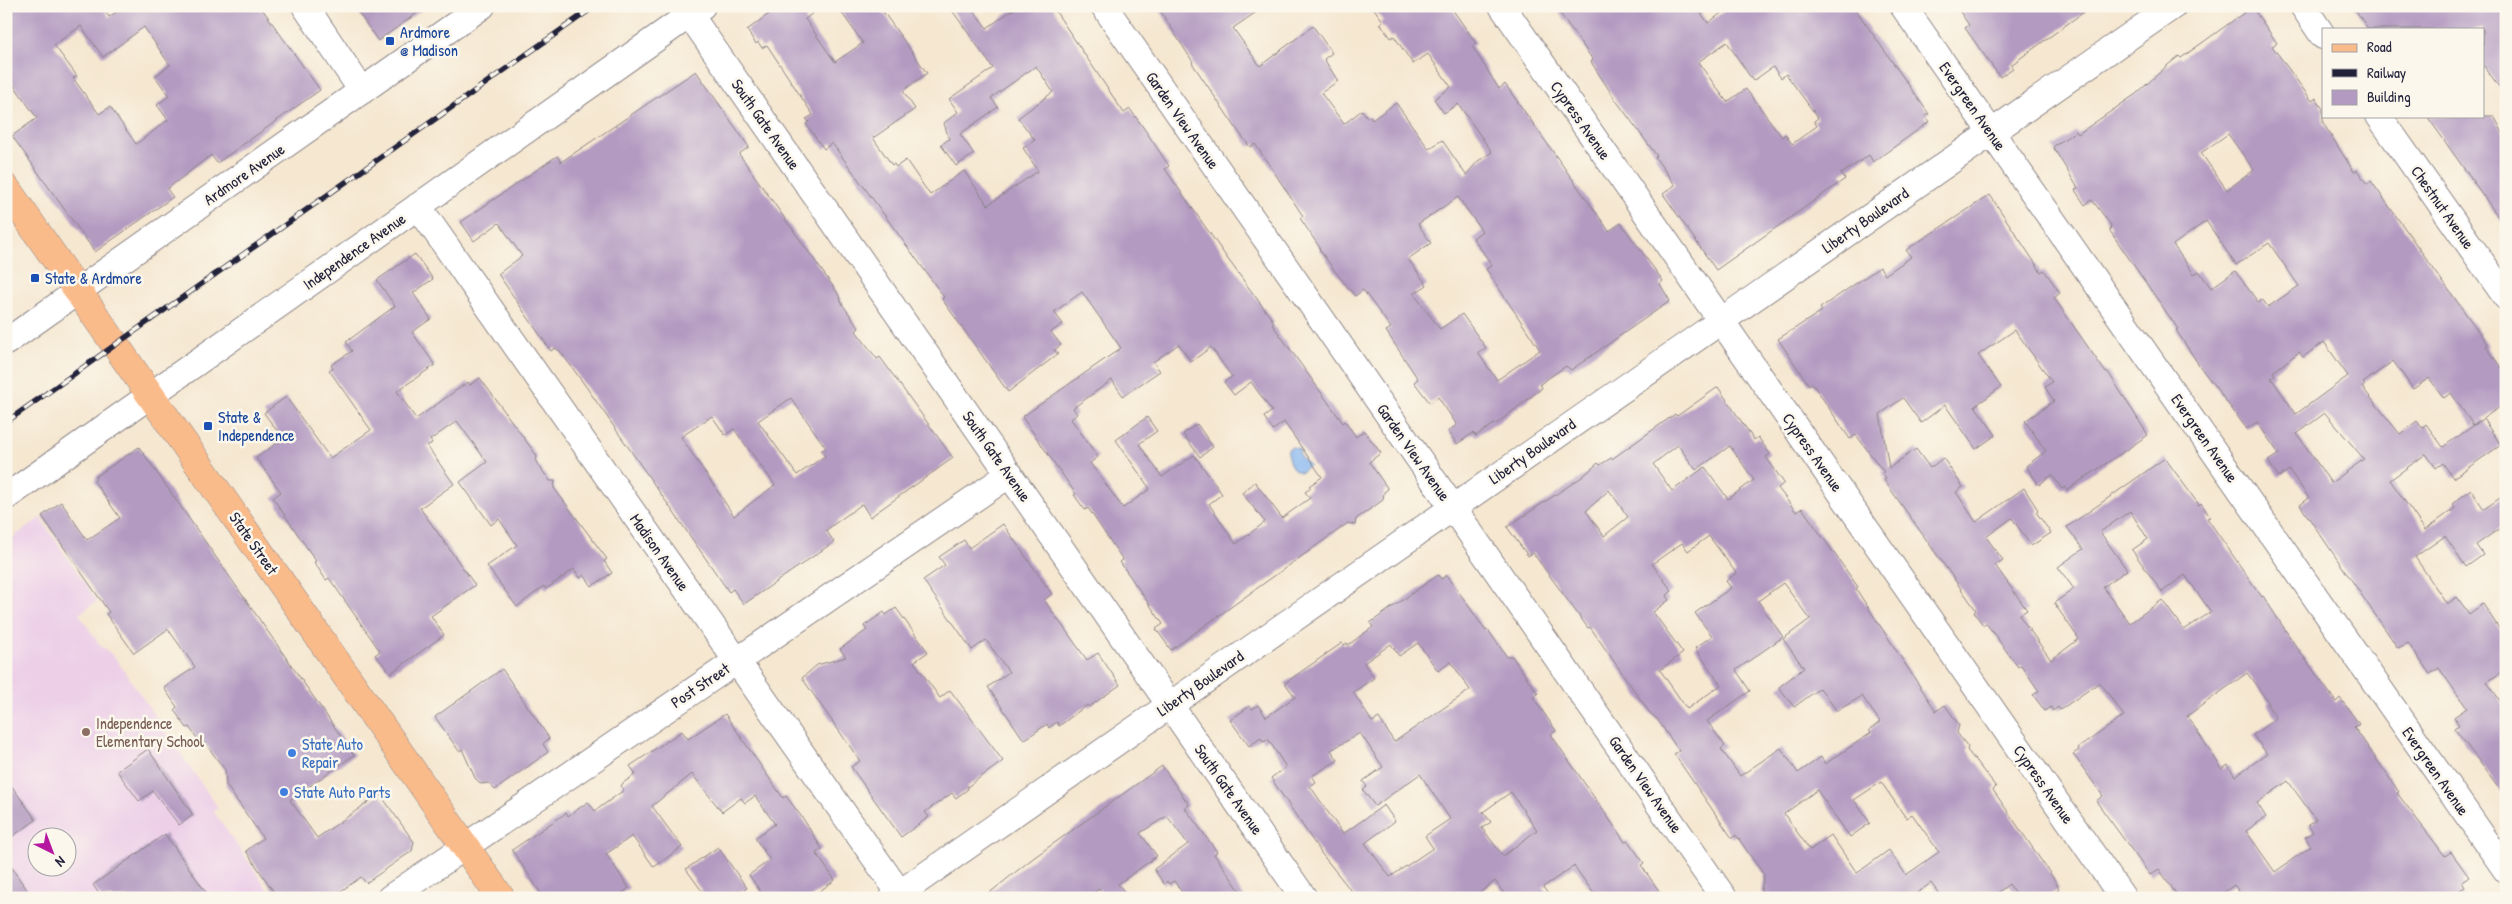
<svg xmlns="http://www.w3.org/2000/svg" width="2512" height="904" viewBox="0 0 2512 904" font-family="'Patrick Hand',sans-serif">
<rect width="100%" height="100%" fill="#fbf7ec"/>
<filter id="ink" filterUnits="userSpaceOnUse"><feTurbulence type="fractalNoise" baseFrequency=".02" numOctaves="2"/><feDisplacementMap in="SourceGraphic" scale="10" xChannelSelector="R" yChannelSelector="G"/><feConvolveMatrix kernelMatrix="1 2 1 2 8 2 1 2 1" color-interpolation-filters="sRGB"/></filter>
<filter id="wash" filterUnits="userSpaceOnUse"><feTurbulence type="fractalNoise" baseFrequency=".0096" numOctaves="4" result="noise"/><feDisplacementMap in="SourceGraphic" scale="20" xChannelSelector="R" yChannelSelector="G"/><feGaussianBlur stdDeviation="1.12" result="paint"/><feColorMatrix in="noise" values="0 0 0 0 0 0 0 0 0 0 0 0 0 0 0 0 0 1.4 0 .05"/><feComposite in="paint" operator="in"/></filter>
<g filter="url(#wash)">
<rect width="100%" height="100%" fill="#f5e7d0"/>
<path fill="#edd0e8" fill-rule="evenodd" d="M40 518 97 601 79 614 100 645 114 656 218 808 213 811 274 898H6V542ZM38 836H68V866H38Z"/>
<path fill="#85b6f1" stroke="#546c96" d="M1292 447 1299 449 1300 457 1310 465 1301 472C1290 471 1287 458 1288 449Z"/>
<g id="blocks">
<path fill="#b29ac1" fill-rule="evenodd" d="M6 6H102L109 17 125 6H260L320 90 217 163 211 155 167 189 173 197 95 252 12 136 37 118 6 74ZM81 26 103 57 144 27 170 65 155 76 169 96 157 105 168 120 136 144 110 107 99 114 73 78 77 76 54 45Z
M354 6H375L380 14 391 6H427L378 41Z
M780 6H822L805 19 835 62 863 43 837 6H879L927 73 903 91 915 109 873 138 892 165 894 164 896 167 906 160 930 195 964 171 988 205 1038 171 1023 148 1035 140 1018 118 1053 92 1036 66 991 98 998 107 960 134 974 154 956 166 941 145 949 139 944 123 958 112 949 99 993 68 949 6H970L987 28 1018 6H1052L1124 113 1130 109 1145 130 1169 166 1165 169 1227 258 1274 322 1272 324 1343 423 1345 421 1356 437 1364 431 1381 453 1369 462 1388 489 1384 492 1383 500 1356 519 1355 525 1348 523 1171 650 1156 629 1163 624 1120 562 1123 560 1088 508 1085 510 1074 495 1076 494 1022 417 1121 348 1082 292 1054 312 1063 324 1051 332 1061 345 1054 350 1058 354 1008 392 942 299 944 297 832 143 824 149 806 124 809 122 806 119 813 115 767 45 762 48 758 42 756 44 747 30ZM1179 344 1191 362 1211 347 1232 377 1224 382 1234 395 1251 382 1272 411 1264 417 1273 430 1284 422 1322 477 1309 486 1311 488 1305 492 1310 498 1282 518 1255 482 1242 493 1265 522 1236 544 1209 504 1222 494 1194 455 1162 477 1139 444 1157 431 1147 417 1116 440 1150 489 1123 508 1090 463 1098 457 1071 419 1077 414 1073 408 1112 380 1123 396 1160 371 1153 362Z
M1157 6H1265L1233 28 1260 66 1313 26 1332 53 1324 59 1338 81 1321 93 1344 124 1362 110 1368 118 1370 116 1372 120 1396 103 1429 149 1442 140 1466 175 1478 161 1492 152 1458 104 1444 113 1434 99 1451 87 1428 54 1413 64 1394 36 1391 38 1380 23 1383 21 1372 6H1450L1476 43 1472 46 1499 89 1505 84 1609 231 1621 223 1663 281 1660 284 1670 301 1571 370 1566 366 1540 384 1542 388 1495 425 1494 424 1476 436 1473 433 1457 444 1448 431 1457 425 1438 397 1430 403 1414 382 1418 379 1386 331 1391 328 1363 290 1355 296 1334 270 1319 249 1320 248 1300 218 1303 216 1272 169 1255 144 1250 147 1236 128 1192 63 1193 62ZM1458 197 1482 231 1473 238 1492 265 1486 269 1540 350 1497 380 1478 353 1486 348 1462 314 1440 329 1414 294 1427 285 1408 259 1431 243 1418 224Z
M1555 6H1696L1708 23 1731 6H1853L1929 114 1925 116 1929 122 1873 162 1869 155 1841 174 1845 179 1716 270 1663 194 1675 185 1655 157 1657 156 1615 99 1591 62 1593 60ZM1727 42 1753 81 1773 67 1781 78 1786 74 1818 118 1814 121 1817 126 1792 144 1785 134 1782 137 1746 89 1727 102 1698 62Z
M1956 6H2092L2011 65 2013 68 2000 77 1965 28 1969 25Z
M2353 6H2506V96L2483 65V29H2368Z
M2252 7 2277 43 2272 46 2312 101 2316 98 2323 109V123L2354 172 2357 170 2367 184 2371 181 2488 345 2486 346 2506 375V403L2473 425 2451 393 2444 398 2429 378 2413 389 2393 361 2363 383 2365 385 2362 387 2400 434 2417 421 2422 428 2426 424 2443 447 2483 419 2501 445 2453 478 2443 463 2436 468 2426 454 2390 480 2425 530 2455 508 2452 504 2471 490 2484 509 2506 494V524L2476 545 2483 555 2466 567 2445 536 2415 557 2447 604 2457 597 2469 614 2483 604 2506 639V669L2487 682 2506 709V797L2454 728 2459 725 2454 717 2467 708 2439 668 2430 674 2408 643 2398 648 2300 505 2309 498 2289 470 2279 477 2268 461 2279 454 2257 422 2247 429 2201 368 2176 330 2178 329 2110 231 2111 225 2092 200 2085 205 2075 190 2078 188 2053 147 2076 131 2078 134 2136 94 2169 64 2179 56 2181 58ZM2228 134 2254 170 2227 190 2201 153ZM2206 221 2236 265 2269 243 2299 286 2268 307 2262 299 2258 302 2235 271 2211 288 2199 271 2194 274 2173 245ZM2324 342 2348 376 2296 414 2271 378 2275 375 2273 372 2299 352 2303 357ZM2325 413 2364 459 2331 483 2297 434Z
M696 71 749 147 739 154 837 292 843 305 859 328 856 331 877 359 880 357 953 458 870 517 862 504 826 530 834 542 744 604 733 589 729 592 587 388 560 351 555 348 551 351 498 274 522 256 499 223 474 241 461 222 557 156 561 162ZM791 398 826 448 821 451 825 456 797 475 758 421ZM712 416 725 435 734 429 775 485 734 516 681 437Z
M2427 116H2494L2506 139V228Z
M1990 195 2041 272 2044 270 2060 293 2054 298 2106 373 2108 372 2148 435 2067 490 2065 487 2062 489 2052 475 2039 485 2026 466 2046 451 2025 421 2054 401 2045 387 2052 382 2015 330 1978 355 2001 387 1975 406 1996 435 1976 449 1945 405 1921 423 1903 398 1880 414 1889 468 1916 449 1930 468 1943 458 1963 487 1956 492 1976 522 2024 488 2038 510 2036 512 2051 533 2031 546 2012 518 1986 537 2003 560 1995 565 2027 610 2019 615 2051 660 2079 639 2054 603 2074 589 2058 567 2083 549 2067 527 2165 458 2199 505 2201 503 2210 517 2207 518 2252 583 2262 597 2263 596 2293 642 2336 702 2340 698 2359 724 2354 727 2399 792 2397 793 2445 856 2451 852 2469 877 2462 882 2465 887 2459 891 2464 898H2244L2234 885 2216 898H2179L2159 869 2150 875 2096 801 2103 796 2073 754 2079 750 2078 748 2124 716 2100 682 2060 710 2058 707 2053 711 2051 707 2045 711 2033 695 2039 691 2021 665 2018 667 1986 623 1983 625 1974 612 1976 610 1884 480 1886 479 1882 473 1884 472 1856 435 1850 439 1812 383 1809 385 1778 339 1822 311 1820 308 1880 267 1885 275 1911 257 1906 250ZM2130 511 2148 539 2132 550 2162 592 2185 575 2211 612 2184 630 2162 600 2130 623 2103 587 2127 570 2100 532ZM2247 673 2269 703 2267 704 2276 718 2253 735 2267 754 2235 776 2228 765 2222 769 2187 716ZM2288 781 2316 820 2308 825 2313 832 2305 837 2311 846 2275 872 2246 831 2266 817 2257 803Z
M415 254 433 279 413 293 431 319 412 332 435 365 397 391 416 419 468 382 470 385 480 378 537 456 536 462 550 481H555L554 488 607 559 604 561 612 573 592 586 584 575 580 578 574 569 546 589 544 586 517 607 487 566 517 545 499 519 491 525 460 482 487 462 457 421 430 440 432 443 427 446 454 484 420 508 475 585 431 616 444 635 391 673 375 655 380 651 329 578 326 580 314 562 316 561 273 498 281 492 256 458 283 439 264 413 286 397 330 458 371 430 329 370 333 368 331 365 352 351 346 342 395 306 377 280Z
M1718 387 1754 440 1758 437 1770 454 1766 457 1784 483 1778 488 1796 512 1802 508 1858 587 1856 589 1936 711 1945 705 1959 725 1957 733 1968 747 1967 750 1996 787 1993 790 2056 882 2059 889 2046 898H2018L2009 884 1991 898H1942L1931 883 1910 898H1766L1761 891 1764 875 1736 835 1732 838 1674 754 1679 751 1657 719 1650 713 1590 627 1588 628 1533 553 1528 556 1507 527 1582 477 1598 463 1600 465 1611 458 1612 459 1675 414 1677 416ZM1678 445 1696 470 1730 446 1754 480 1728 499 1705 467 1672 491 1653 464ZM1609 490 1628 517 1604 536 1586 511ZM1709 536 1736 573 1726 581 1731 588 1695 613 1712 636 1695 648 1721 685 1687 709 1660 670 1683 653 1653 612 1669 600 1666 596 1672 591 1652 564 1682 543 1688 551ZM1783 583 1810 619 1783 639 1804 668 1779 687 1794 707 1820 688 1837 711 1862 696 1880 722 1869 730 1871 733 1825 764 1821 757 1798 773 1781 748 1740 776 1721 749 1725 746 1707 721 1750 691 1736 670 1783 637 1758 601ZM1881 782 1906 818 1912 814 1939 852 1906 875 1889 850 1857 873 1831 835 1810 850 1784 814 1817 790 1850 837 1870 823 1854 800Z
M1197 424 1213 447 1200 457 1183 434Z
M139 447 354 755 290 800 317 838 380 794 414 842 412 851 366 883 361 877 331 898H278L246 851 263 838 226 785 225 770 205 743 202 745 189 727 187 728 174 710 177 707 164 688 195 667 168 629 134 653 106 614 109 612 42 516 61 502 87 540 120 518 94 481 96 479 95 477Z
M1003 524 1052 594 1044 600 1087 660 1098 653 1120 685 1089 707 1087 705 1059 726 1057 722 1049 728 1047 724 1024 740 988 687 1009 672 986 640 972 650 923 580 945 565 939 557 964 540 969 548Z
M1438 575 1441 579 1447 575 1486 631 1488 630 1507 657 1512 656 1538 694 1533 697 1556 731 1551 734 1554 739 1625 842 1628 841 1644 863 1641 865 1664 898H1597L1574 866 1543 887 1551 898H1507L1495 881 1473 898H1357L1321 853 1271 778 1286 767 1268 739 1264 742 1261 738 1249 746 1230 720 1250 706 1252 709 1258 705 1266 717 1295 697 1285 683 1342 643 1344 645 1347 643 1348 645 1373 627 1370 623ZM1418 643 1438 671 1451 662 1470 690 1394 742 1379 718 1372 722 1353 692 1374 678 1364 663 1391 644 1399 656ZM1360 733 1383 767 1363 781 1367 787 1363 790 1375 806 1420 774 1450 819 1425 836 1433 848 1390 877 1365 843 1395 821 1384 805 1343 834 1310 786 1316 782 1312 776 1338 760 1331 750ZM1511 792 1537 830 1503 856 1482 828 1491 822 1483 812Z
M896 608 928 652 914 662 940 698 950 690 1003 761 967 787 968 789 956 798 952 793 925 812 929 817 901 837 851 767 860 761 802 678 817 665 846 657 840 649 867 630 864 626 884 612 886 615Z
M502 669 549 738 543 744 548 752 495 790 488 783 481 784 475 778 462 749 459 751 435 717Z
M725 714 783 798 786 796 804 820 822 849 816 853 835 880 810 898H765L749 875 770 860 755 838 775 824 755 796 745 803 741 798 722 812 692 774 652 806 682 847 654 867 632 836 606 854 629 888 616 898H544L512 850 566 813 568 816 588 802 595 811 624 790 621 786 623 783 636 774 630 766 682 731 688 739Z
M148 749 193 815 179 825 153 791 139 801 117 771Z
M1162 766 1189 805 1185 808 1217 852 1214 854 1245 898H1186L1174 881 1169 884 1167 881 1164 884 1154 869 1188 844 1167 816 1140 833 1157 856 1118 884 1124 891 1115 898H1106L1099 889 1087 898H983L1032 859Z
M6 778 36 820 6 841Z
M165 834 210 898H102L93 885Z
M718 847 747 888 733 898H707L686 869Z
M6 860 33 898H6Z"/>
</g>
</g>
<g filter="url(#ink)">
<use href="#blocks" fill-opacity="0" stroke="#8c8486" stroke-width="1"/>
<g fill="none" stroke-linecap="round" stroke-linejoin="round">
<g stroke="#8c8486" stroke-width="28">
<path id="minor" d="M305 6 362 91
M1104 6 1724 898
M1502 6 2123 898
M1903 6 2506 870
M2303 6 2323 36
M690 15 1304 898
M2379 116 2506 297
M418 206 903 898
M6 342 482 6
M6 497 702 6
M390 898 1010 474
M893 898 2173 6"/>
</g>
<g stroke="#8c8486" stroke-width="29">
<path id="major" d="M6 188 501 898"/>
</g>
<use href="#minor" stroke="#fff" stroke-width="26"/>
<use href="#major" stroke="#fabb8b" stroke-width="28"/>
<g stroke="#22223b" stroke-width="5.5">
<path id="rail" d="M6 422 595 6"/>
</g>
<use href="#rail" stroke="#fbf7ec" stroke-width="4" stroke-dasharray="11" stroke-linecap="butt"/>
</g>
</g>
<g fill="#1a4fb4" stroke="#fbf7ec" stroke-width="2">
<rect x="385" y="36" width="10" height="10" rx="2.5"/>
<rect x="30" y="273" width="10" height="10" rx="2.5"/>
<rect x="203" y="421" width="10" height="10" rx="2.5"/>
</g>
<circle fill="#8d6e63" stroke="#fbf7ec" stroke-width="2" cx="86" cy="732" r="5"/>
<g fill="#3f7fe0" stroke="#fbf7ec" stroke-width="2">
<circle cx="292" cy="753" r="5"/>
<circle cx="284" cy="792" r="5"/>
</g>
<g text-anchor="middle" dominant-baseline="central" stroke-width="5" stroke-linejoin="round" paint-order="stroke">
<g font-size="16" fill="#164399" stroke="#fbf7ec" text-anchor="start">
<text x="400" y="32">Ardmore<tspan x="400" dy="18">@ Madison</tspan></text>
<text x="45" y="278">State &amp; Ardmore</text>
<text x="218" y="417">State &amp;<tspan x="218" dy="18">Independence</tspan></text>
</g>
<g font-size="16" fill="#22223b" stroke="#fbf7ec">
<text transform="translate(1973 106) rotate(55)">Evergreen Avenue</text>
<text transform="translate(1183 120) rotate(55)">Garden View Avenue</text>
<text transform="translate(1581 120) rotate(55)">Cypress Avenue</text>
<text transform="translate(766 124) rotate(55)">South Gate Avenue</text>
<text transform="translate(244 174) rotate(-35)">Ardmore Avenue</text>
<text transform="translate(2443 207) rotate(55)">Chestnut Avenue</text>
<text transform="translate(1865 220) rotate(-35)">Liberty Boulevard</text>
<text transform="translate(354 251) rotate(-35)">Independence Avenue</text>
<text transform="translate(2205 438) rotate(55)">Evergreen Avenue</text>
<text transform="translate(1532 451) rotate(-35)">Liberty Boulevard</text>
<text transform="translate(1414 452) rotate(55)">Garden View Avenue</text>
<text transform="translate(1813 452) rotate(55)">Cypress Avenue</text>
<text transform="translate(997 456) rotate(55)">South Gate Avenue</text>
<text transform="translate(254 543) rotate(55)">State Street</text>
<text transform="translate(660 552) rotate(55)">Madison Avenue</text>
<text transform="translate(1200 683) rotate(-35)">Liberty Boulevard</text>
<text transform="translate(700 685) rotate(-34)">Post Street</text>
<text transform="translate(2436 771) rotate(55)">Evergreen Avenue</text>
<text transform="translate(1646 784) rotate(55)">Garden View Avenue</text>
<text transform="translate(2044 784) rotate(55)">Cypress Avenue</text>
<text transform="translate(1229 789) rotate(55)">South Gate Avenue</text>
</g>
<g font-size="16" fill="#785e54" stroke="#fbf7ec" text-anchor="start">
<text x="96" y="723">Independence<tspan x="96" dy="18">Elementary School</tspan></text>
</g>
<g font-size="16" fill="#366cbe" stroke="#fbf7ec" text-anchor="start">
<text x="302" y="744">State Auto<tspan x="302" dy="18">Repair</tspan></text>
<text x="294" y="792">State Auto Parts</text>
</g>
</g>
<rect width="2512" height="904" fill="none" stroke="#fbf7ec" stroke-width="25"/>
<rect x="2322" y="28" width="162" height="90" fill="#fbf7ec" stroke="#a4a2a5"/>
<rect x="2332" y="44" width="25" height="8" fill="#fabb8b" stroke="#a4a2a5"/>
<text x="2367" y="52" font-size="15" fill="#22223b">Road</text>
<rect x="2332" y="69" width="25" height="8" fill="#22223b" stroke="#a4a2a5"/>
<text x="2367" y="78" font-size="15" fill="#22223b">Railway</text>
<rect x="2332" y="90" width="25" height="15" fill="#b29ac1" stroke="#a4a2a5"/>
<text x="2367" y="102" font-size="15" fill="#22223b">Building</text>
<g transform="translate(52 852) rotate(138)"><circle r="24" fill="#fbf7ec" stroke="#a4a2a5"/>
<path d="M0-4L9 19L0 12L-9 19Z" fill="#b5179e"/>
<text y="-8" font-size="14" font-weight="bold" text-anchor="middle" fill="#22223b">N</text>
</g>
</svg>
